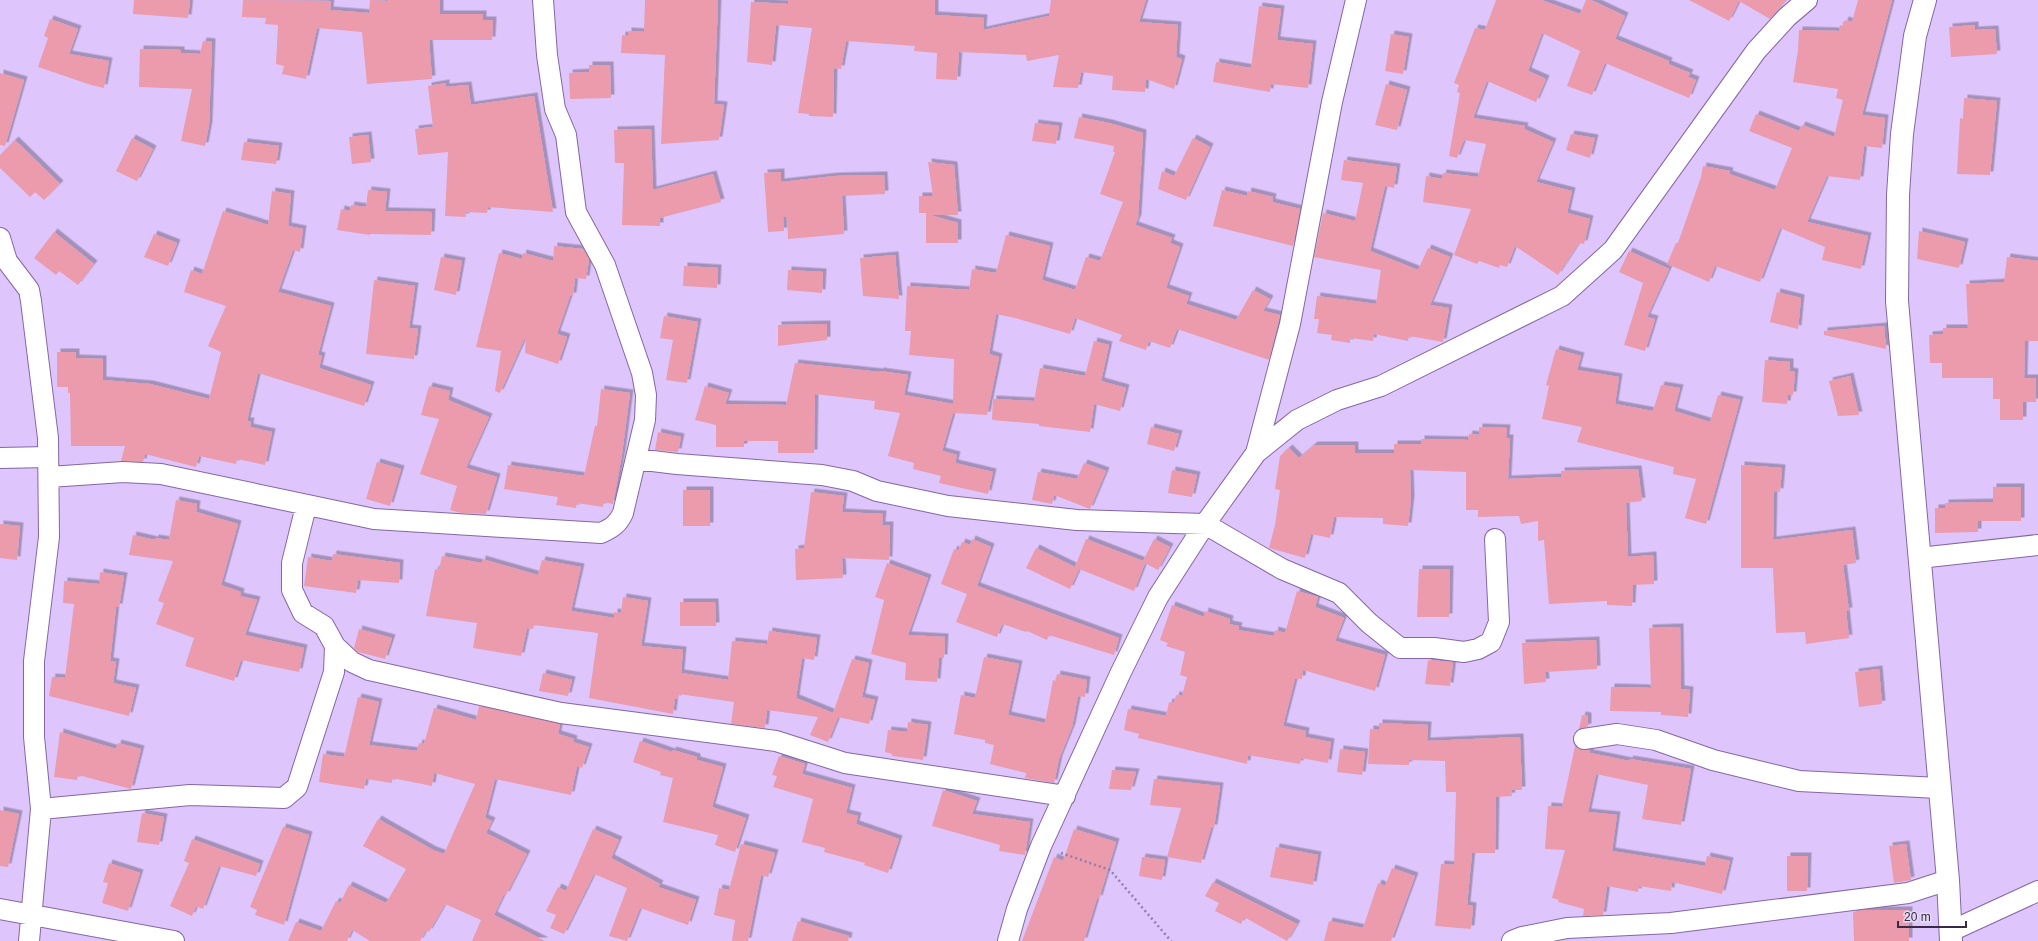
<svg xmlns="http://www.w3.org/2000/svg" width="2038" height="941" viewBox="0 0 2038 941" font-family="Helvetica,sans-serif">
<defs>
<filter id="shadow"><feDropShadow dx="3.5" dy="-3.5" stdDeviation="0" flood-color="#0004"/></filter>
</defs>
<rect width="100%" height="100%" fill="#dec6fc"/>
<path fill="#eb9bac" filter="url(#shadow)" d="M134 0H190L188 18 133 14Z
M243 0 331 1 330 10 369 13 370 0 387 1 388 0H440V14H483V20H493L492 40H429L432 79 367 84 362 32 317 28 306 79 282 74 284 66 276 64 278 25 265 24 266 18 242 17Z
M645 0H718L714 104 724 105 719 140 661 144 665 55 621 53 622 35 628 36V31L644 32Z
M788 0H935V15L984 18 983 30 1049 16 1051 0H1146L1139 22 1178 25 1176 57 1182 59 1174 89 1146 79 1145 92 1112 90 1113 76 1081 72 1078 88 1053 87 1059 55 1027 61 1026 55 959 52 957 80 936 79 937 53 914 51 915 46 846 41 841 69 834 68 833 117 809 116V114L798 113 812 28 776 25 772 65 747 62 751 2 788 4Z
M1496 0H1541L1580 14 1586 0H1591L1625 16 1615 39 1669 61 1668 64 1690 73 1688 77 1696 80 1689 98 1605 63 1592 95 1567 86 1580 51 1542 33 1528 71 1546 79 1536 102 1487 81 1473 118 1525 126 1524 129 1553 142 1536 182 1572 191 1567 213 1590 219 1584 244 1579 243 1558 275 1515 246 1507 267 1500 265 1499 268 1479 261 1477 264 1454 255 1471 209 1423 202 1426 176 1442 179 1443 173 1478 177 1486 144 1464 140 1457 158 1449 156 1460 93 1457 92 1459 85 1454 83 1475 28 1485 30Z
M1689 0H1786L1770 19 1739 1 1729 21Z
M1858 0H1892L1862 115 1885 118 1882 148 1864 146 1860 180 1827 176 1807 222 1868 236 1861 269 1822 260 1825 247 1780 228 1760 282 1715 266 1709 282 1667 264 1676 243H1678L1701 177 1703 166 1730 171 1729 174 1775 190 1792 148 1749 131 1756 114 1799 131 1802 125 1834 137 1843 100 1836 98 1838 89 1793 82 1798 50 1799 30 1839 31 1840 25 1843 26 1845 20 1852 22Z
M1259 6 1281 9 1277 40 1313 44 1308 88 1271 84 1270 92 1213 82 1216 62 1251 68Z
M50 19 78 29 69 54 109 61 104 88 91 85 38 67 48 38 44 36Z
M1975 25V30L1995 29 1997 54 1951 57 1949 27Z
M1391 34 1409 37 1403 74 1385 71Z
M203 41 212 42 209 125 205 146 181 141 192 89 139 87 140 49 181 50V53L200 54Z
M589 65H610L611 98 570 99 569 73 589 72Z
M0 73 24 80 5 146 0 145Z
M446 83V87L468 85 471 105 534 96 553 212 488 207 487 213 466 212V217L445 216 448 152 418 155 415 129 433 127 428 86Z
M1386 84 1407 90 1397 130 1375 125Z
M1964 98 1997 101 1990 175 1957 174 1960 118 1963 119Z
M1079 117 1109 123 1143 133 1138 218 1135 225 1172 238 1170 243 1180 247 1166 288 1189 296 1186 304 1236 320 1253 290 1270 299 1263 311 1280 315 1269 360 1177 329 1170 348 1149 341 1146 350 1119 341 1122 335 1075 318 1070 334 1015 318 996 314 989 354 999 357 987 415 953 413 942 451 957 455 955 463 993 472 988 494 939 483 941 476 913 469 914 463 888 456 900 413 874 409 875 401 815 394 814 453H778V441H744V447H716V425L695 420 705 386 729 393 725 404 786 405 795 363 880 372V371L908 375 904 395 953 404 954 359 909 355 911 331H905L907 286 969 290 972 269 996 273 1006 235 1050 246 1042 280 1075 290 1086 257 1100 261 1123 202 1100 194 1115 152H1113L1114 146 1074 138Z
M1035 123 1059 126 1056 144 1032 141Z
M651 129 653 190 713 174 721 202 660 218V226L622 225 624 163H615L614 130Z
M1571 134 1595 138 1590 158 1566 150Z
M368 135 371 162 352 164 349 137Z
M132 138 153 149 137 181 116 171Z
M1193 138 1210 147 1186 200 1158 189 1162 171 1174 176Z
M15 140 60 184 44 200 35 192 30 197 0 168V155Z
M244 142 279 146 276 164 241 160Z
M1344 160 1397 167 1394 188 1385 186 1370 251 1418 270 1428 248 1450 257 1430 305 1449 308 1443 342 1409 336 1408 341 1374 334 1373 341 1350 338V343L1331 340 1332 335 1317 333 1319 319H1314L1317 296 1376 304 1381 270 1314 257 1323 213 1355 221 1363 183 1341 180Z
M928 162 954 165 958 215H930L958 223V243H926V213H919V196H933Z
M781 172V182L835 176 884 175 885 194 842 196 844 234 788 239 787 217H783L784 231 768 232 764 173Z
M368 190 387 192 385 211 432 212 431 235 370 234V235L337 230 341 209 350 211 351 205 366 207Z
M1222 190 1247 196 1248 191 1273 197 1272 202 1300 209 1293 246 1213 226Z
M272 191 291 194 288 226 303 229 300 252 293 250 278 292 331 306 318 355 322 356 319 368 371 385 364 406 258 373 247 421H251L250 427 272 432 265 465 237 459 236 464 199 456 196 467 145 454 143 462 121 461 125 446H71L70 393H68V387H57V352H76V358L103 359V380L150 384 209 399 221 352 208 346 226 306 184 292 191 270 202 274 223 211 268 225Z
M1919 231 1965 242 1959 268 1917 259Z
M54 232 94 264 78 285 59 271 56 275 34 258Z
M154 234 177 243 168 266 144 257Z
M554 246 583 249 589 259 586 279 575 278 573 296H570L557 334 567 337 558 364 525 353 526 335 500 393 495 391 501 351 476 347 499 253 522 259 523 253 553 261Z
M1629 251 1669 269 1647 317 1655 319 1645 351 1624 345 1643 283 1619 272Z
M895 255 899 299 863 296 860 258Z
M441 257 462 261 456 295 434 290Z
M2007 257 2038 261V341H2025L2024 378H2036V402H2023V420H2000V399H1993V378H1942V363H1930L1929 335 1943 334V328H1968L1966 284 2004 282Z
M684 266 718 268 717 288 683 286Z
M788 270 823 272 822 293 787 290Z
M374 280 415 286 409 328 418 329 414 359 366 354Z
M1777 292 1801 298 1798 329 1770 322Z
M664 316 698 322 687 383 666 380 673 340 660 338Z
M827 324V340L778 346V325Z
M1884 326 1886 349 1824 335V331Z
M1094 341 1109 345 1101 381 1126 388 1120 411 1094 404 1090 432 1039 426V424L992 420 993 399 1034 401 1040 368 1085 376Z
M1556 349 1581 356 1577 370 1619 377 1615 404 1653 411 1661 385 1680 388 1674 411 1710 422 1718 395 1740 400 1706 524 1685 518 1696 479 1673 474 1674 467 1577 442 1582 427 1542 419 1549 386 1546 385Z
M1765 360 1790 362V371L1795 372 1793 395H1788L1787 404 1762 402Z
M1850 376 1859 415 1838 416 1829 381Z
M429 386 450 391 448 400 489 417 466 468 497 477 486 514 461 513 450 510 457 486 420 474 439 419 421 415Z
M601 389 630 393 622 454 613 504 604 502 603 507 577 503 576 508 556 505 558 497 504 489 508 465 584 476 595 426H597Z
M1151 427 1179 434 1174 451 1147 444Z
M1479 427 1507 428 1506 438H1510L1508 479 1561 477V471L1638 469 1642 501 1626 503 1628 557 1653 555 1654 584 1633 585 1632 606 1607 605V601L1549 604 1544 540 1538 541V521L1521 524 1519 516 1478 517V510H1466V472L1410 470 1411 499 1408 526 1383 524V518L1334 517 1330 538 1311 534 1305 558 1269 548 1275 525 1280 490 1275 489 1280 456 1289 448 1299 458 1314 445H1355V453H1394V444H1421V439L1468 440 1469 434 1479 435Z
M658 432 681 437 678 452 655 450Z
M377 462 401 469 390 506 366 499Z
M1084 463 1106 471 1090 509 1054 495 1052 504 1032 500 1038 472 1077 479Z
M1741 465 1782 468 1780 492 1774 491 1773 540 1852 530 1856 563 1843 565 1849 611H1846L1849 638 1806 644 1805 632 1776 633 1773 568H1741Z
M1172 470 1197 475 1192 497 1168 493Z
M1993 487H2021V521H1978V532L1935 533V508H1945V503L1993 502Z
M683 490H710V526H683Z
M811 492 844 496 842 512 883 514 882 525H890L889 560 842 558 843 578 796 580 795 549 804 548Z
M176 500 197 504 196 512 238 524 221 585 241 592 240 596 257 600 245 635 304 648 299 672 241 660 234 681 185 666 194 638 156 624 164 603 158 601 173 561 129 555 133 535 155 540V538L169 540Z
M0 524 20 526 17 560 0 558Z
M972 539 991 547 977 586 1119 638 1114 655 1049 635 1047 640 1027 631 1026 632 1002 624 997 637 956 622 967 594 941 584 954 549 958 551 962 542 970 545Z
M1086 539 1143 561 1154 539 1170 547 1158 570 1145 563 1134 591 1079 569 1070 589 1026 568 1036 548 1075 567Z
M333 554 400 563 399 583 358 580 356 593 304 586 308 557 332 561Z
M442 556 482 563V559L538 575 542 560 581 567 571 611 614 618V612L621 613 623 597 648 601 641 646 683 650 681 673 728 680 732 641 767 644 769 631 817 638 814 660 802 658 796 698 833 713 852 659 869 663 862 697 875 700 869 724 838 717 828 742 810 735 818 717 767 710 765 728 731 724 734 702 679 694 678 699 675 698 673 714 589 698 598 633 534 625 533 629 527 628 521 656 473 648 477 623 426 616 435 569 439 570Z
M887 563 928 578 908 635 945 637 944 658H939L937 682 905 680 906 663 871 654 884 600 875 597Z
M1419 569H1450L1449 617H1417Z
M100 572 124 576 119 607H116L110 661 116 662 113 683 136 688 129 716 49 696 52 677 65 678 74 604 63 603 64 581 99 584Z
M1297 591 1318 597 1315 607 1344 618 1335 641 1385 655 1375 691 1303 670 1302 679H1295L1283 726 1306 731 1305 737 1331 742 1328 763 1301 758 1300 764 1248 755 1247 764 1138 738 1139 734 1124 730 1128 709 1166 716 1169 702 1174 703 1176 695 1182 696 1187 677 1180 675 1185 652 1166 646 1168 643 1160 640 1172 605 1204 617 1205 611 1230 619 1229 624 1239 626 1238 630 1274 636 1275 630 1285 633Z
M680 602H715L716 626H680Z
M1680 627 1681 689 1690 690 1688 717 1661 715V712L1610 711 1611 687 1651 688 1649 628Z
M359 629 392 638 385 659 358 652 354 648Z
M1596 640 1597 669 1545 672 1546 682 1524 684 1522 643Z
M984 657 1019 664 1008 715 1045 723 1053 680 1056 681 1057 674 1087 680 1085 697 1078 696 1072 727 1059 759 1054 783 1025 778 1026 773 990 764 994 745 985 743V740L954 734 961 695 975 698Z
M1428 660 1453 662 1450 686 1425 684Z
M1879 669 1882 704 1859 707 1855 672Z
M543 673 572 680 568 696 539 691Z
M358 697 379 702 369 745 417 751 419 743 424 744 434 708 476 720 479 706 560 724 558 734 574 739 573 742 589 747 582 768 577 766 571 795 495 779 485 818 492 821 486 833 527 854 506 895 504 894 494 915 545 941H472L481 920 445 904 429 932 426 930 420 941H370L352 930 347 941H288L296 922 321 931 336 901 340 903 349 885 386 903 406 869 363 846 378 819 433 850 444 854 475 784 434 773 432 786 392 778V783L366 779 364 789 319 782 323 754 344 757Z
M1582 715 1588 716V727L1579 729Z
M908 722 928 725 923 760 892 756V754L885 752 888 730 907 732Z
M1379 723 1428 725 1427 741 1520 737 1522 790H1511L1512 796 1496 797 1495 853H1472L1467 905 1473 906 1471 929 1435 926 1441 864 1454 865 1456 792H1446L1445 761 1409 760V765L1368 764 1370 729 1379 730Z
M60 732 116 749 118 743 141 749 131 789 78 775 77 780 54 777Z
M640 741 672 752 673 750 697 757V760L723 767 712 807 746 818 735 852 715 845 718 835 663 822 673 778 660 775 661 772 633 762Z
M1575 746 1580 750H1590V753L1629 761 1630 759 1691 769 1681 825 1642 819 1648 785 1596 774 1588 812 1617 815 1612 851 1705 866 1707 856 1730 861 1722 894 1672 882 1671 891 1639 886 1638 892 1607 886 1603 915 1583 916 1584 909 1558 902 1559 900 1552 898 1565 850 1545 849 1548 806 1562 807Z
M1340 749 1365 752 1362 775 1337 772Z
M779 756 805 764 802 774 852 788 846 813 858 816 856 824 899 839 888 873 864 865 865 863 824 852 825 848 802 842 813 799 773 787 777 776 772 775Z
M1112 770 1136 772 1131 790 1109 789Z
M1154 779 1220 786 1214 828H1211L1201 863 1167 857 1181 808 1150 805Z
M943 790 977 801 972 814 1030 822 1025 855 999 851 1000 845 932 826Z
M0 810 19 814 8 867 0 866Z
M142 813 164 817 159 845 137 842Z
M283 827 309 835 284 925 255 915 257 910 250 907Z
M593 829 619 840 611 858 660 884 658 887 696 900 688 925 640 908 627 941 609 936 627 888 594 874 564 934 550 928 556 915 546 911 558 887 566 891Z
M1074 829 1116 842 1099 899 1097 898 1084 941H1022L1054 857 1063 861Z
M192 839 260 864 256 876 219 866 203 909 196 906 192 916 170 906 189 863 184 861Z
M741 844 775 853 768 877 761 875 748 941H732L735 920 714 915 719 888 729 890Z
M1906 844 1911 880 1894 883 1889 846Z
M1276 847 1318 855 1313 885 1270 877Z
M1787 856H1808L1807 891H1787Z
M1142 857 1165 860 1162 880 1139 876Z
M109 863 140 873 128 911 102 903 108 883 103 882Z
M1392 868 1415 876 1391 941H1324L1329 921 1363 928 1378 883 1385 886Z
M1213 882 1297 924 1287 941 1244 917 1241 924 1215 911 1219 903 1205 896Z
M1862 910H1909V941H1854L1853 912Z
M798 921 849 936 848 941H792Z"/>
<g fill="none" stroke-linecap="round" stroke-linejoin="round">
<g stroke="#8466a4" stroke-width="22">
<path id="minor" d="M0 238 7 261 29 290 31 301 48 438 49 537 34 661V737L41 809 29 941
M1256 453 1290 324 1332 102 1356 0
M0 458 48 457
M636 459 677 464 822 475 853 481 877 491 948 506 1077 520 1205 524 1282 569 1339 593 1369 623 1400 648H1434L1464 652 1478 649 1491 642 1499 622 1495 539
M49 477 123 472 161 474 374 519 601 533C612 528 618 524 623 513L645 420 646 395 642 373 605 265 576 212 566 135 555 109 547 55 543 0
M1919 558 2038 545
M335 646 352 662 369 670 561 713 776 741 845 763 1065 796
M1584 739 1617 734 1656 740 1713 760 1799 781 1939 788
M41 809 190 795 284 798 297 787 334 672 335 646 324 626 303 613 292 590V563L306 506
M0 909 174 941
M1951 931 2038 891
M1008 941 1017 909 1041 846 1121 672 1158 597 1205 524 1256 453 1297 420 1337 400 1381 386 1562 296 1613 250 1756 51 1787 17 1807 0
M1512 941 1522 937 1567 928 1671 923 1908 893 1948 880"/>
</g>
<g stroke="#8466a4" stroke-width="24">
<path id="tertiary" d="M1925 0 1915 36 1902 134 1898 195 1897 301 1948 880 1951 941"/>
</g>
<path stroke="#927fa8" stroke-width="2.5" stroke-dasharray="2 3" stroke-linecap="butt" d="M1061 853 1110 870 1171 941"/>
<use href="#minor" stroke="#fff" stroke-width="20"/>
<use href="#tertiary" stroke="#fff" stroke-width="22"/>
</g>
<path d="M1898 921v6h68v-6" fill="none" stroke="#362a44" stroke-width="2"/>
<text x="1904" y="921" font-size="12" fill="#362a44" stroke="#e5d9f5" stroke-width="3" paint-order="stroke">20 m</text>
</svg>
